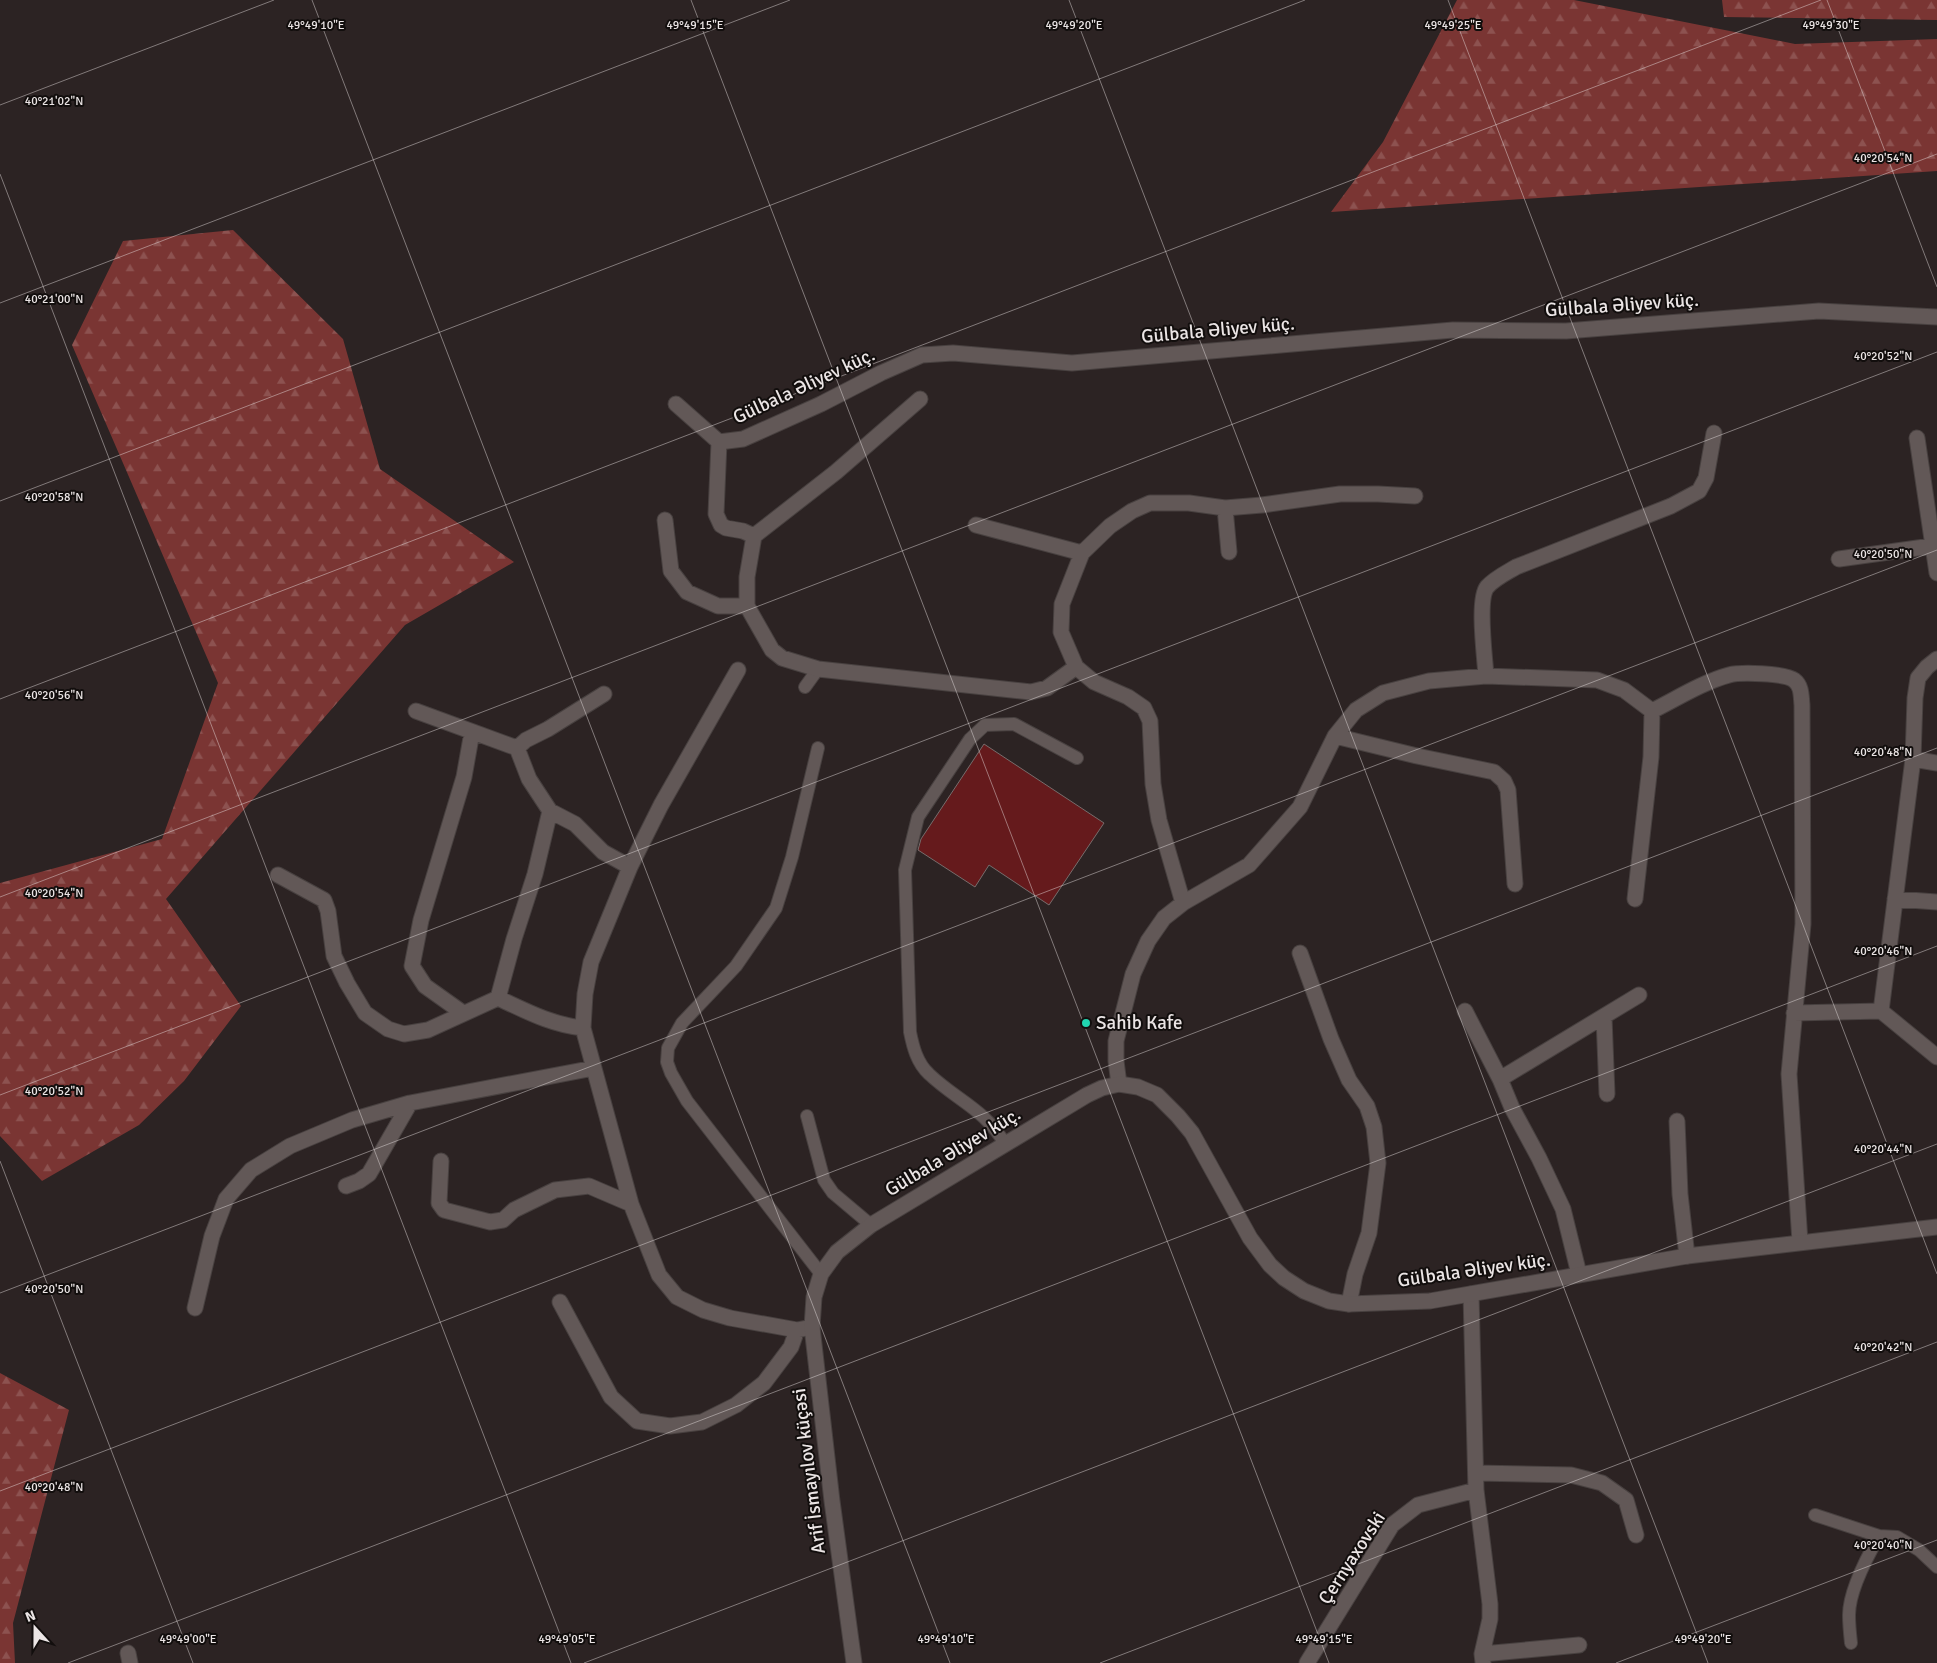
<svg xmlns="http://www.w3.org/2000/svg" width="1937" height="1663" viewBox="0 0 1937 1663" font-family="Signika,sans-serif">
<defs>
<pattern id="forest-firs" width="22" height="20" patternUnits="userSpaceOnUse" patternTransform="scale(1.25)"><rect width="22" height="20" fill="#7a3533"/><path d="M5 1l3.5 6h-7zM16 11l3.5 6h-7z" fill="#8d5250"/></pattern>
</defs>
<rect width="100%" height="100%" fill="#2c2323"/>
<path fill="url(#forest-firs)" d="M1457 0H1574L1795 44 1937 39V171L1331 212 1383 142Z
M1722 0H1937V20L1724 17Z
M233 230 343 339 380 469 514 562 405 625 166 899 241 1006 184 1081 139 1125 42 1181 0 1136V883L162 839 218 683 72 345 123 241Z
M0 1373 69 1410 13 1623 15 1663H0Z"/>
<path fill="#651a1c" stroke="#776d6c" d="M984 744 1104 823 1049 905 989 865 975 887 918 850 921 839Z"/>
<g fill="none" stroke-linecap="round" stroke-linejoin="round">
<g stroke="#484140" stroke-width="14">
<path id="lane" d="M805 687 818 669
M818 748 792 857 776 908 736 966 682 1023 668 1048 667 1062 671 1073 687 1101 821 1274
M807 1116 824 1180 833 1193 871 1225
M1005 1144C985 1109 956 1100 929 1074 917 1063 913 1047 910 1032L905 870 918 817 970 739 985 725 1014 724 1077 758
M1815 1515 1879 1536 1897 1537 1919 1550 1937 1567
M1851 1643C1850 1634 1849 1624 1849 1615 1849 1591 1867 1557 1879 1536"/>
</g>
<g stroke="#484140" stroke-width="17">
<path id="street" d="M676 404 719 442
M1917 438 1937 573
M719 442 743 439 821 404 881 373 922 355 953 353 1072 363 1453 330 1566 331 1819 311 1937 317
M719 442 716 514 721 525 726 528 743 531 754 536 747 577V606L772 650 782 658 818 669 1031 692 1047 688 1076 667 1094 682 1128 697 1144 708 1150 721 1153 784 1159 820 1183 903 1164 918 1148 941 1133 974 1116 1041V1061L1119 1084
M1225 508 1229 552
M665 520 671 571 687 592 718 606H747
M976 525 1082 553
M754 536 836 472 920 399
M1839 559 1932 546
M1076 667 1061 632 1062 604 1082 553 1110 526 1132 511 1150 503H1189L1225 508 1262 505 1340 494H1378L1415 496
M738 670 661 805 630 867 591 962 585 994 583 1028 631 1204 659 1275 677 1297 703 1310 730 1318 797 1330 812 1327
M1486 676C1485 658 1477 600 1487 587 1495 578 1506 573 1516 567L1671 506 1699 491 1706 478 1714 433
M604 694 548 729 526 740 517 748 529 779 550 811 575 824 603 852 630 867
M416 711 517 748
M1335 736 1417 756 1494 772 1504 781 1508 790 1515 884
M1913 759 1937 763
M278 875 324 900 328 911 334 956 347 983 365 1013 388 1029 404 1034 428 1030 498 998C526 1011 552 1025 583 1028
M1635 899 1651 757 1652 711
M1895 899 1937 902
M1183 903 1249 865 1300 807 1335 736 1356 710 1383 693 1429 681 1486 676 1597 680 1624 690 1652 711C1676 699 1703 682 1729 675 1740 672 1785 673 1794 680 1802 686 1801 696 1802 705L1803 924 1789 1074 1800 1242
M1300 953 1331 1039 1349 1080 1367 1106 1374 1127 1378 1163 1369 1233 1355 1274 1349 1304
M498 998 514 939 535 874 550 811
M1465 1011 1500 1079
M1881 1011 1913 759 1915 698 1918 678 1927 667 1937 659
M463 1013 425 986 412 966 421 920 464 777 472 732
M1794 1013 1881 1011 1937 1057
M1604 1017 1607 1094
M1677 1121 1680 1194 1687 1256
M441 1161 439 1203 444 1210 490 1222 503 1220 514 1210 555 1190 589 1186 631 1204
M346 1186 359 1181 369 1174 410 1103
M1579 1274 1563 1209 1539 1158 1512 1108 1500 1079 1639 995
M1471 1294 1476 1490 1490 1604V1619L1482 1654
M560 1302 611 1397 637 1421 670 1426 702 1422 736 1405 764 1383 791 1347 797 1330
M195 1308 212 1236 226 1199 251 1170 290 1146 352 1120 410 1103 594 1068
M1476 1473 1571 1475 1602 1483 1626 1500 1636 1535
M128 1653 130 1663
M1483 1662 1482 1654 1579 1645
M1307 1663 1392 1525 1418 1505 1476 1490"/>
</g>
<g stroke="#484140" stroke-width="17">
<path id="secondary" d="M854 1663 832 1501 812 1327 814 1297 821 1274 837 1252 871 1225 1087 1095 1102 1088 1119 1084 1138 1087 1157 1095 1178 1116 1192 1133 1250 1238 1270 1265 1284 1278 1304 1291 1329 1301 1349 1304 1430 1301 1687 1256 1937 1227"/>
</g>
<use href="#lane" stroke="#625857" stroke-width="12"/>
<use href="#street" stroke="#625857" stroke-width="15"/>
<use href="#secondary" stroke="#625857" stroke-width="15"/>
</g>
<path fill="none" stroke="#ebe5e5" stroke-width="1" stroke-opacity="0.45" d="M312 0 950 1663M691 0 1329 1663M1069 0 1708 1663M1448 0 1937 1274M1827 0 1937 287M0 105 274 0M0 174 571 1663M0 303 790 0M0 501 1305 0M0 699 1821 0M0 897 1937 154M0 1095 1937 352M0 1161 193 1663M0 1293 1937 550M0 1491 1937 748M68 1663 1937 946M584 1663 1937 1144M1100 1663 1937 1342M1616 1663 1937 1540"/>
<circle fill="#20d5b0" stroke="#120e0d" stroke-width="2" cx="1086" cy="1023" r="5"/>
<g text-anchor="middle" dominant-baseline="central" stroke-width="4" stroke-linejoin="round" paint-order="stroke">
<g font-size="19" fill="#ebe5e5" stroke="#120e0d">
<text transform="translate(1622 305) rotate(-4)">Gülbala Əliyev küç.</text>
<text transform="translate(1218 330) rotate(-5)">Gülbala Əliyev küç.</text>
<text transform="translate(804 386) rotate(-25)">Gülbala Əliyev küç.</text>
<text transform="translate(953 1152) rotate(-31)">Gülbala Əliyev küç.</text>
<text transform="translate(1474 1270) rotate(-8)">Gülbala Əliyev küç.</text>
<text transform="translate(809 1471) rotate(-97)">Arif İsmayılov küçəsi</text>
<text transform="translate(1352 1558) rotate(-57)">Çernyaxovski</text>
</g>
<g font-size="19" fill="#ebe5e5" stroke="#120e0d" text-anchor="start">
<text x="1096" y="1023">Sahib Kafe</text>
</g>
</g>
<g font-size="12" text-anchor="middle" fill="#ebe5e5" stroke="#120e0d" stroke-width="4" stroke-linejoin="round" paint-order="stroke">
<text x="316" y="29">49°49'10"E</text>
<text x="695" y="29">49°49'15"E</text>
<text x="1074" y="29">49°49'20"E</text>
<text x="1453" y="29">49°49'25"E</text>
<text x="1831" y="29">49°49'30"E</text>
<text x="54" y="105">40°21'02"N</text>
<text x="1883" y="162">40°20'54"N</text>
<text x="54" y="303">40°21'00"N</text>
<text x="1883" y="360">40°20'52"N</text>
<text x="54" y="501">40°20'58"N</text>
<text x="1883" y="558">40°20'50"N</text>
<text x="54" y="699">40°20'56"N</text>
<text x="1883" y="756">40°20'48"N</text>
<text x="54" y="897">40°20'54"N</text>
<text x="1883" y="955">40°20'46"N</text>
<text x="54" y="1095">40°20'52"N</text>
<text x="1883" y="1153">40°20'44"N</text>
<text x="54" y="1293">40°20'50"N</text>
<text x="1883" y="1351">40°20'42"N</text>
<text x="54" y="1491">40°20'48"N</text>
<text x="1883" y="1549">40°20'40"N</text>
<text x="188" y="1643">49°49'00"E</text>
<text x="567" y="1643">49°49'05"E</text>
<text x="946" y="1643">49°49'10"E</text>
<text x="1324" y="1643">49°49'15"E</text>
<text x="1703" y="1643">49°49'20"E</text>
</g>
<g transform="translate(35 1628) rotate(339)" stroke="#120e0d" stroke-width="4" paint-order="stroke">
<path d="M0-4L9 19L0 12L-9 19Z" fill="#ebe5e5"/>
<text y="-8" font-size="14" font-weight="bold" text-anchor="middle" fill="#ebe5e5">N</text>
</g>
</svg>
